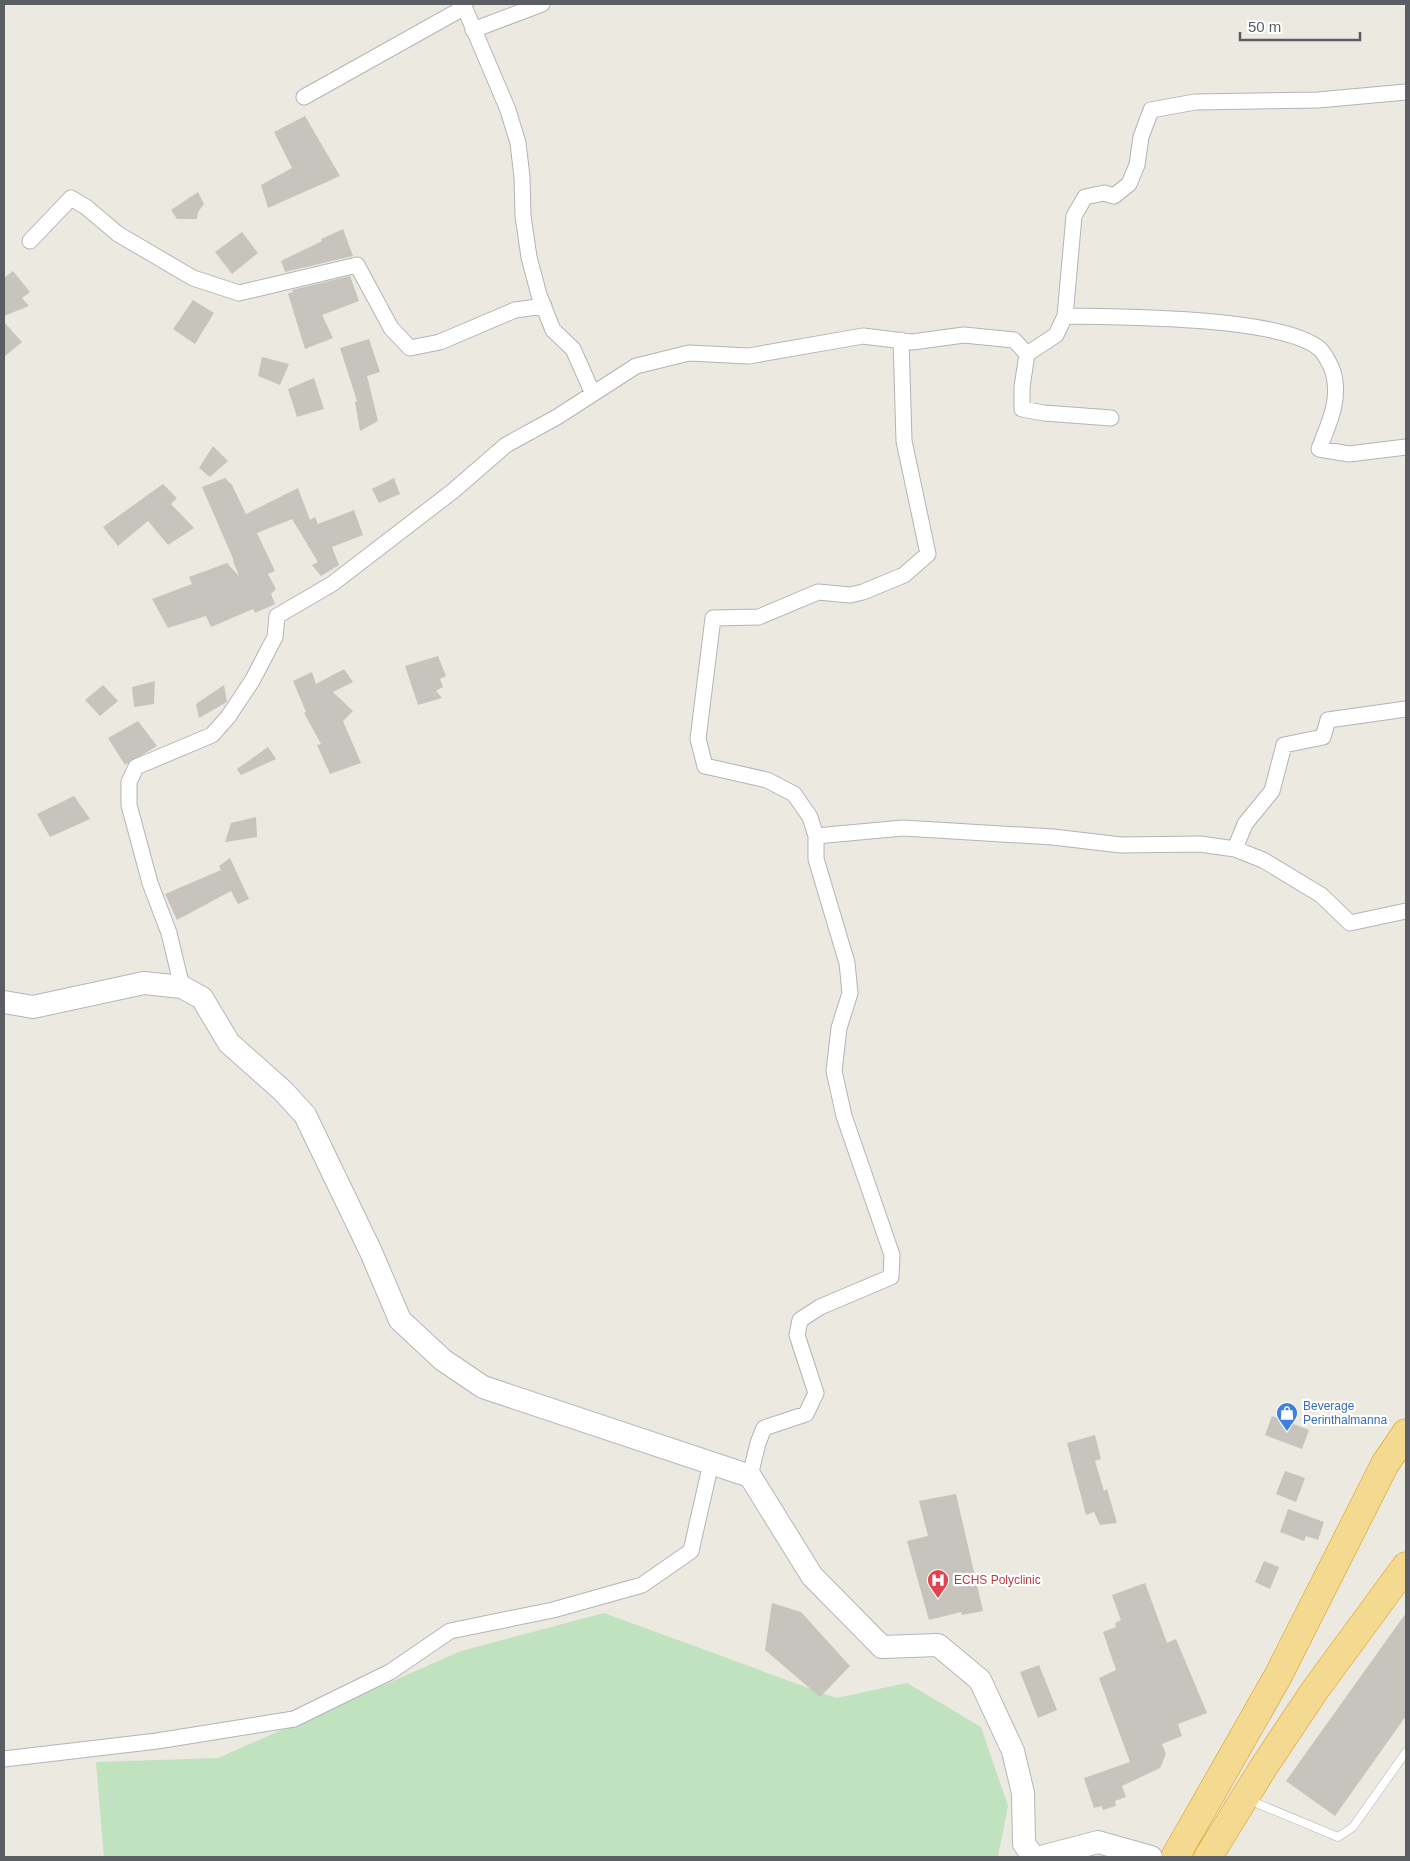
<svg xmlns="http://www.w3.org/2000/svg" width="1410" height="1861" viewBox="0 0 1410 1861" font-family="Helvetica,sans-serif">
<rect width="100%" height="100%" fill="#ece9e1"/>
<path fill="#c0e2bf" d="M604 1613 836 1698 907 1683 981 1727 1008 1806 998 1857H104L96 1762 218 1758 461 1651Z"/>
<path fill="#c7c4be" d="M305 116 340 176 268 208 261 185 292 168 274 132Z
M198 192 204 204 198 212 197 219H177L171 210Z
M343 229 353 256 285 272 281 261 322 241 321 239Z
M242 232 258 253 232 274 215 252Z
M13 271 30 292 22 298 29 306 4 316V278Z
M350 276 359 301 322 315 333 338 305 349 288 294 293 292 292 290Z
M193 300 214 313 195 344 173 329Z
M4 322 22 342 4 357Z
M369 339 380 372 367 376 378 421 360 431 355 402 357 401 340 348Z
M262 357 289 364 280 385 258 376Z
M314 378 324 409 297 417 288 389Z
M213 446 228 461 210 477 199 468Z
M225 478 232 485 246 514 298 488 310 520 315 517 318 524 354 510 363 535 332 547 339 565 321 576 312 565 318 562 292 519 257 533 275 571 268 574 276 589 271 594 275 604 255 613 253 609 211 627 206 616 168 628 152 599 192 584 189 577 227 563 239 576 233 561H234L202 487Z
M394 478 400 494 379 503 372 489Z
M163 484 177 498 171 504 194 528 168 545 148 521 118 546 103 527Z
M438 656 446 676 440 679 443 687 436 691 442 698 418 705 405 666Z
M344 669 353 682 333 692 353 711 343 721 361 763 330 774 317 745 321 744 304 713 306 712 293 681 312 672 316 684Z
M155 681 154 704 134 707 132 687Z
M103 685 118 701 100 716 85 700Z
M224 685 227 702 199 718 196 704Z
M138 721 157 746 125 765 108 738Z
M268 747 276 759 241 775 237 769Z
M74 796 90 819 50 837 37 814Z
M256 817 257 837 225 842 231 823Z
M230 858 249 899 238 904 231 891 177 920 165 894 221 870 219 866Z
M1272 1416 1309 1430 1302 1449 1265 1435Z
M1095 1435 1101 1459 1095 1461 1104 1491 1107 1489 1117 1523 1100 1525 1094 1512 1086 1515 1067 1443Z
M1285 1471 1305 1478 1296 1502 1276 1494Z
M956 1494 983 1611 962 1615 961 1612 929 1620 907 1541 928 1536 919 1501Z
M1288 1509 1324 1522 1318 1540 1306 1536 1304 1541 1280 1532Z
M1264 1561 1279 1567 1270 1589 1255 1582Z
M1145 1583 1167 1643 1176 1639 1207 1713 1178 1724 1182 1736 1162 1744 1166 1754 1160 1768 1122 1786 1126 1797 1115 1801 1116 1806 1103 1810 1102 1806 1094 1808 1084 1778 1130 1762 1099 1678 1116 1670 1103 1632 1116 1627 1115 1623 1121 1620 1112 1595Z
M772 1603 801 1612 850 1666 820 1697 765 1650Z
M1406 1613V1716L1335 1816 1286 1781Z
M1039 1665 1057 1710 1038 1718 1020 1672Z"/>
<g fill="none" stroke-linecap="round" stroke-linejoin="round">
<g stroke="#b2b4b8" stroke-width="9">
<path id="lane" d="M1249 1800 1338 1837 1353 1827 1406 1752"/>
</g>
<g stroke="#b2b4b8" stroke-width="17">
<path id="street" d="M463 4 508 110 518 143 522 177 523 216 529 257 539 295 553 330 573 349 593 394
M473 30 542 4
M304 97 465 7
M30 241 71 198 86 207 118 234 193 278 239 293 357 265 391 328 410 348 440 342 515 310 544 306
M1065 316C1118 317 1281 316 1320 349 1325 354 1333 369 1334 376 1340 402 1328 425 1319 449L1349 454 1406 447
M1027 354 1056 335 1065 316 1074 216 1085 197 1104 193 1114 196 1129 184 1137 165 1141 137 1151 110 1195 102 1318 100 1406 92
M816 836 903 828 1053 837 1121 845 1200 844 1235 849 1263 860 1321 895 1350 923 1406 911
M1235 849 1245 824 1272 791 1284 745 1323 737 1328 720 1406 709
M182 987 169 933 150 883 129 805V782L136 767 212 735 228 717 252 681 275 637 277 616 332 584 453 491 506 445 557 417 636 366 689 353 749 356 863 336 912 342 964 335 1014 340 1027 354 1022 387V409L1044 413 1111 418
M750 1476 758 1443 764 1428 806 1414 816 1393 797 1335 800 1320 820 1307 891 1277 892 1255 844 1116 834 1071 839 1028 850 993 847 963 816 859V836L810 817 794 794 767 780 705 766 698 739 713 618 759 617 818 592 850 595 863 592 904 575 928 554 904 441 901 340
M4 1759 157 1741 294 1719 390 1672 450 1631 553 1610 642 1585 691 1551 711 1463"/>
</g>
<g stroke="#b3b6bb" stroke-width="24">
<path id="secondary" d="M4 1002 33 1007 144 983 182 987 202 998 229 1043 283 1091 305 1115 371 1252 400 1320 443 1360 483 1387 750 1476 812 1576 882 1647 938 1645 980 1680 1013 1751 1023 1793 1024 1844 1034 1857
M1041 1857 1098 1842 1151 1857"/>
</g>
<g stroke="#db9912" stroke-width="29">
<path id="highway" d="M1175 1857 1278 1676 1385 1464 1406 1433
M1208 1857 1263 1768 1315 1690 1406 1566"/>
</g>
<use href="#lane" stroke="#fff" stroke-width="8"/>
<use href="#street" stroke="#fff" stroke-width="15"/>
<use href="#secondary" stroke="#fff" stroke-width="22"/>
<use href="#highway" stroke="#f4d990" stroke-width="28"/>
</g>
<defs>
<g id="shop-pin" transform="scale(1.125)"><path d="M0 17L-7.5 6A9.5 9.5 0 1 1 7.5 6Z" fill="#3f7fe0" stroke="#fff"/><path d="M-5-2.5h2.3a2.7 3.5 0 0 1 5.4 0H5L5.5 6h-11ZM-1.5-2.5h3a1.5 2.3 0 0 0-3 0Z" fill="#fff"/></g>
<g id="hospital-pin" transform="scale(1.125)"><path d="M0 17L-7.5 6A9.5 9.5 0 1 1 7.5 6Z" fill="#e0444e" stroke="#fff"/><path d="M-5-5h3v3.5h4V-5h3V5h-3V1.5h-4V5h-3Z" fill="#fff"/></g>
</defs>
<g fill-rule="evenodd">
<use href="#shop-pin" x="1287" y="1413"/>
<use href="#hospital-pin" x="938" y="1580"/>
</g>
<g text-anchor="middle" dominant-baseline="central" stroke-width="4.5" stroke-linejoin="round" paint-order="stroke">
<g font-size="12" fill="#366cbe" stroke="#fff" text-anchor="start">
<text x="1303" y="1406">Beverage<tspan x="1303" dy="14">Perinthalmanna</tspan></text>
</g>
<g font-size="12" fill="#be3a42" stroke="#fff" text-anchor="start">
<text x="954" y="1580">ECHS Polyclinic</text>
</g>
</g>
<rect width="1410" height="1861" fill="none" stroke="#5a5d61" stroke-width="10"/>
<path d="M1240 32v8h120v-8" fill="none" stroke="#5a5d61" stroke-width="2.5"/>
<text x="1248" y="32" font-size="15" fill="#5a5d61" stroke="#ffffff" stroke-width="4" paint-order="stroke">50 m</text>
</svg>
